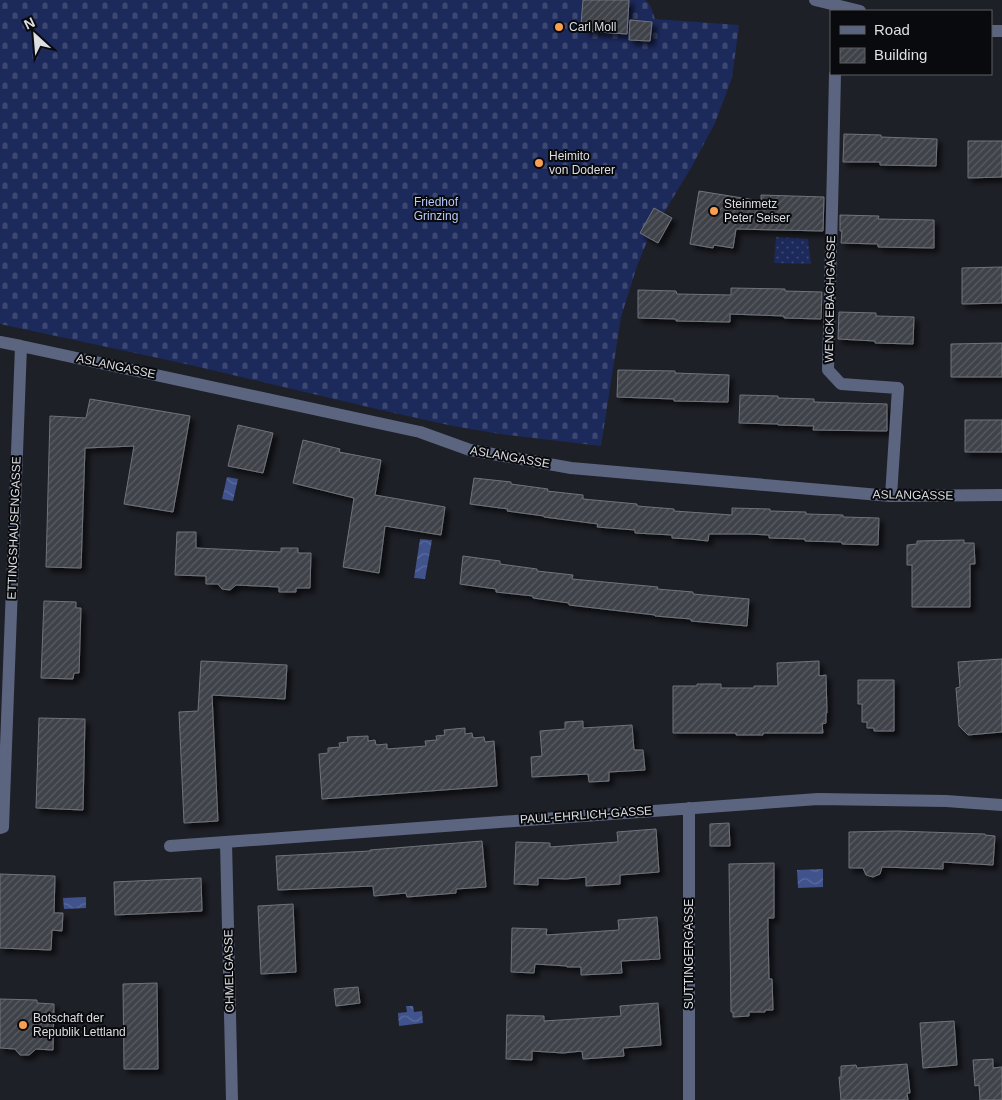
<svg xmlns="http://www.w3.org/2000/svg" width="1002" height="1100" viewBox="0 0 1002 1100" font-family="Arial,sans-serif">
<defs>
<pattern id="cemetery-stones" width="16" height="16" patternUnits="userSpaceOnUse" patternTransform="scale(1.25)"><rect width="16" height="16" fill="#1c295b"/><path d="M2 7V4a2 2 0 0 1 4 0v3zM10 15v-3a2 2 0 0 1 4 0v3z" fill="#3d4872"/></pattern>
<pattern id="park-dots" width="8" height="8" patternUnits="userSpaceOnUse" patternTransform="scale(1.25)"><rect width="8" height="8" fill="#1c295b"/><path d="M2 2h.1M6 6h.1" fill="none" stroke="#3d4872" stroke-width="1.8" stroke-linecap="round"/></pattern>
<pattern id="water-waves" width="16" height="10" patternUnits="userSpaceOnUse" patternTransform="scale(1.25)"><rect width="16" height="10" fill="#41538d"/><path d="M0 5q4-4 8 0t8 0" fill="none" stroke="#5c6b9d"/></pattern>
<pattern id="building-hatch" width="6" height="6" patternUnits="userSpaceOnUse" patternTransform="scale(1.25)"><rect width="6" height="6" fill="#3f4249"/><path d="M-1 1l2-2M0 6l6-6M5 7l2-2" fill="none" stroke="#5a5d63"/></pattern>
<filter id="shadow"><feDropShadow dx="4.5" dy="4.5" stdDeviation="2.5" flood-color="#0009"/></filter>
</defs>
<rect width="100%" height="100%" fill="#1e2027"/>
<path fill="url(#cemetery-stones)" d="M0 0H645L650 5 655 19 739 25 732 78 715 123 691 168 648 239 637 266 621 317 601 446 500 434 453 426 381 410 186 364 0 324Z"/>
<path fill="url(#park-dots)" d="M776 237 808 239 811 264 774 263Z"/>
<path fill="url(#water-waves)" d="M227 477 238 479 233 501 222 499Z
M420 539 432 540 425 579 414 578Z
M823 869V887L798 888 797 870Z
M86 897V908L64 909 63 898Z
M406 1006H413L414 1012 422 1011 423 1023 399 1026 398 1013 407 1012Z"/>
<path fill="url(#building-hatch)" stroke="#70737b" filter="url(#shadow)" d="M583 0H629L627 34 585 31V25L581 24Z
M630 20 652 22 650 41 629 40Z
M844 134 881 135V137L937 139 936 166 880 165V162H843Z
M968 141H1002V177L968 178Z
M699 191 761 201V195L824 197 823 231 736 229 733 248 714 245 713 248 690 244Z
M654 208 672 218 658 243 640 233Z
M840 215 879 216 878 219 934 220V248L878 247V244L841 243 842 231H840Z
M1002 267V303L962 304V268Z
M731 288 785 289V291L822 292 821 319 784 318V316L730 314V322L676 321V319L638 318V290L676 291 677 294 731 295Z
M839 312 876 313V316L914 317 913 344 875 343V341L838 339Z
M1002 343V377H951V344Z
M618 370 675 371V373L729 375 728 402 674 401V399L617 397Z
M740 395 778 396V398L814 399V402L887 404V431L813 430 814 426 778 425V424L739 423Z
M90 399 190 416 173 512 124 504 134 446 85 448 81 568 46 567 50 416 86 418Z
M965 420H1002V452H965Z
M238 425 273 433 263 473 228 466Z
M303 440 340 449 339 452 381 460 375 495 445 507 441 535 385 526 379 573 343 567 354 498 293 483Z
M474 478 511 482V484L548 489 547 491 583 495V499L637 504V506L674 509V511L732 515V508L770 509V511L806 512V514L843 515V517L879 518 878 545 842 544V542L805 541V539L769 538V535L749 534H709L708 541 690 539 672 538V535L635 533V530L597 527 598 524 544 517V516L507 511 508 509 470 504Z
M177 532H196V548L281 552V548H298V553H311L310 588H296V592H279V587L236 585 230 590 222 589 218 584H206V576L175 575Z
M964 540V543H974L975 564H970V607H912V565H907V545L917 544V541Z
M463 556 500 561V564L537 569V571L573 575 572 579 658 587 657 589 693 592V594L749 599 747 626 691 621V619L655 616V615L569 605V603L533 598V596L496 592V589L460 584Z
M44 601 76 602V608H81L79 673H74L73 679 41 678Z
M1002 659V732L968 735 959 726 956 688 960 687 958 662Z
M201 661 287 665 285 699 212 695 218 821 184 823 179 712 198 711Z
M819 661V676L826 675 827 713H826V723L822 724 823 733H763V735H736V733H673V686H697V684H721V688H754V686H778L777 663Z
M858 680H894V731H874V728H867V722H862V704H858Z
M39 718 85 719 83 810 36 808Z
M583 721V728L632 725 634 750H643L645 770 609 772V781L589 782 588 774 532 777 531 757 542 756 540 731 565 729V722Z
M465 728V734L472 733 473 738 484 737 485 742 494 741 497 786 322 799 319 754 328 753V748L340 747 339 743 348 742 347 737 368 736V741L375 740 376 745 387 744V749L426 746 425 741 437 740 436 736 445 735 444 730Z
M729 823 730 846H710V824Z
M656 829 659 872 620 875V884L586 886V877L566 879 538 878V885L514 884 516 842 550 843V847L618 842 617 832Z
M897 831 985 834V835L995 836 993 865 943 862V869L882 867 880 874 873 877 866 875 863 868H849V832Z
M482 841 486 887 456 889V893L407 897 406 893 374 896 373 886 278 890 276 856 370 851V850Z
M774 863V918H768V931L769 979H772L773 1010H765V1012H749V1016L733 1017V1012H731L729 864Z
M0 874 55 876 54 913H63L62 931 52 930 51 950 0 948Z
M201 878 202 911 115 915 114 882Z
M293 904 296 972 261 974 258 906Z
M657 917 660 959 621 961 622 973 581 975V967H567V966L535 964 534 973 511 972 512 928 547 929 546 935 619 930 618 920Z
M157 983 158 1069H124L123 984Z
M358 987 360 1003 336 1006 334 989Z
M0 999 37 1000V1003L54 1004 53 1050 36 1049 29 1055H20L15 1049 0 1048Z
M658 1003 661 1045 623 1048 624 1056 611 1057 583 1059 582 1051 563 1053 532 1051V1060L506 1059 507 1015 544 1016V1021L621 1016 620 1006Z
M954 1021 957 1065 923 1068 920 1023Z
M993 1059V1068L1002 1067V1100H980L979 1085 975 1086 973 1060Z
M907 1064 910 1093H907L908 1100H841L839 1077H841V1066L856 1065 857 1068Z"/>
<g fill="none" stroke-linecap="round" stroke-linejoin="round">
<path stroke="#5b657f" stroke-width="12" d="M833 168 828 370 841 384 898 388 891 496"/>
<path stroke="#5b657f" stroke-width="12" d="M815 0 860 11
M991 31H1002
M833 168 835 74
M0 342 21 346 420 432 470 450 571 468 891 496 1002 495
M689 808V1100
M0 828 3 827 21 346
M226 842 232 1100
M170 846 818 799 946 801 1002 805"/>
</g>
<g fill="#fa9f4f" stroke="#090a0d" stroke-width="2">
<circle cx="559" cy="27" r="5"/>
<circle cx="539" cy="163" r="5"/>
<circle cx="714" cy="211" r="5"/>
<circle cx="23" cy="1025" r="5"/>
</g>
<g text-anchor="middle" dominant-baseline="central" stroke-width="4" stroke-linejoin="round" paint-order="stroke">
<g font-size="12" fill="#dddfe3" stroke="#090a0d" text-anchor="start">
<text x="569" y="27">Carl Moll</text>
<text x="549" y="156">Heimito<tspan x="549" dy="14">von Doderer</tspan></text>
<text x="724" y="204">Steinmetz<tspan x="724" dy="14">Peter Seiser</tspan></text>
<text x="33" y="1018">Botschaft der<tspan x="33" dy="14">Republik Lettland</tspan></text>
</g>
<g font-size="12" fill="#b5c8fc" stroke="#090a0d">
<text x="436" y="202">Friedhof<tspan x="436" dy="14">Grinzing</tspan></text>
</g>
<g font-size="12" fill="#dddfe3" stroke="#090a0d">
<text transform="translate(830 299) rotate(-89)">WENCKEBACHGASSE</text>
<text transform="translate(116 366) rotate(12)">ASLANGASSE</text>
<text transform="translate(510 457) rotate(10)">ASLANGASSE</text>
<text transform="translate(913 495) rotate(1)">ASLANGASSE</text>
<text transform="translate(14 528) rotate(-88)">ETTINGSHAUSENGASSE</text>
<text transform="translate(586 815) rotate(-4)">PAUL-EHRLICH-GASSE</text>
<text transform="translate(689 954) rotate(-90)">SUTTINGERGASSE</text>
<text transform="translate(229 971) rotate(-91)">CHMELGASSE</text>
</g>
</g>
<rect x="830" y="10" width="162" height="65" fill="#090a0d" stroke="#5e5f63"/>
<rect x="840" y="26" width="25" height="8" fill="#5b657f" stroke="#5e5f63"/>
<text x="874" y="35" font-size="15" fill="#dddfe3">Road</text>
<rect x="840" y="48" width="25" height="15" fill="url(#building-hatch)" stroke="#5e5f63"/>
<text x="874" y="60" font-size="15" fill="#dddfe3">Building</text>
<g transform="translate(35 35) rotate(334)" stroke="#090a0d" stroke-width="4" paint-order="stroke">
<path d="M0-4L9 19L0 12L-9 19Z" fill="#dddfe3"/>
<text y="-8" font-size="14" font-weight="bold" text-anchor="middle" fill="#dddfe3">N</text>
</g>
</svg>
